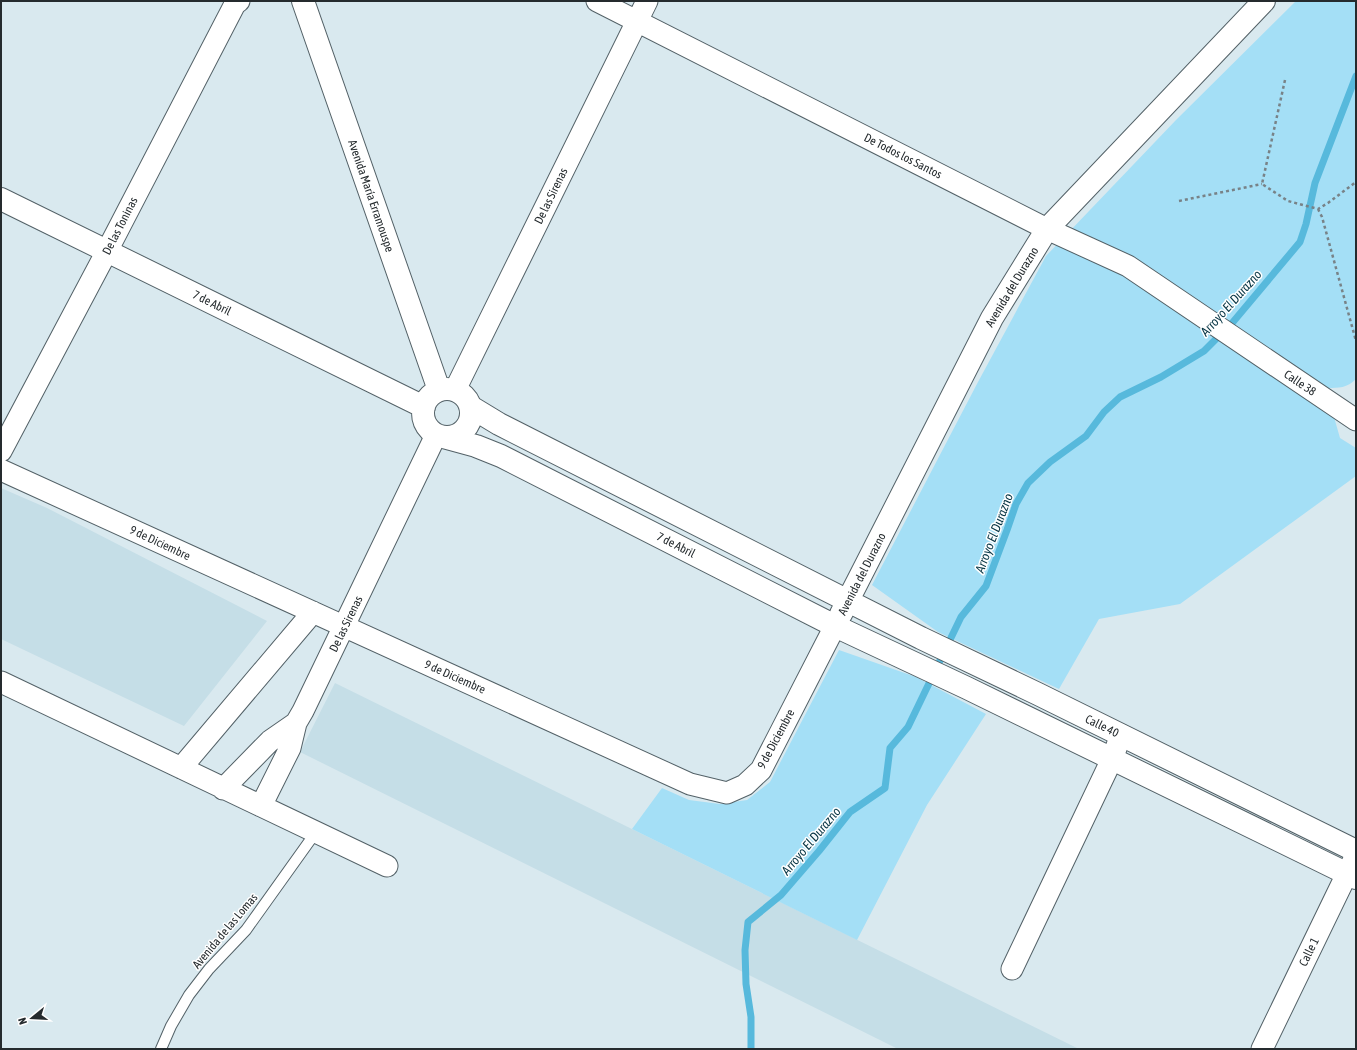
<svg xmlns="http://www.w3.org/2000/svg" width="1357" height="1050" viewBox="0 0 1357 1050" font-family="'Asap Condensed',sans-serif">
<rect width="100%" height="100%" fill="#d9e9ef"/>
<path fill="#c5dee7" d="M1 488 47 508 267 621 184 726 1 639Z
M335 683 1079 1049H898L300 752Z"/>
<path fill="#a4dff6" d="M1296 1H1356V379C1347 388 1339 388 1327 388L1316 405 1334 417 1340 438 1356 448V476L1180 604 1099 619 1059 689 938 632 872 585 978 382 1046 256 1176 120Z
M839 650 916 677 986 714 927 805 857 940 632 829 662 788 689 800 720 804 747 800 770 782Z"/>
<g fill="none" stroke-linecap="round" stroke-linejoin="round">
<path stroke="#57b9dc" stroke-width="7" d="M751 1049V1017L746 984 745 950 748 922 781 895 819 851 850 812 885 788 890 748 908 727 961 617 986 586 1007 530 1016 504 1028 483 1050 462 1086 436 1104 412 1120 397 1161 377 1204 351 1233 322 1300 242 1306 224 1315 183 1356 76"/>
<g stroke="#536167" stroke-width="12">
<path id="lane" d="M161 1049 171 1026 189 995 209 969 246 930 316 832"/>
</g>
<g stroke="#536167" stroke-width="23">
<path id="street" d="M597 1 1047 229 1128 266 1356 420
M455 390 647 1
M1 451 107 251 235 4 239 1
M1 470 690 784 727 793 745 785 761 770 835 626
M1 682 387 866
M181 768 313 612
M223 789 270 741 296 723 303 711 436 435
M261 806 290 748 296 723
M1012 969 1112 759 1121 735
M1262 1049 1356 855"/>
</g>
<g stroke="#536167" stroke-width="24">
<path id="secondary" d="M303 1 439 390
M1 199 424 407
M423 413a24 24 0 1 1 48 0a24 24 0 1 1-48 0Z
M471 407 499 424 921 638 1038 694 1356 851
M443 437 476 446 501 456 835 626 967 688 1356 878
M841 614 992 318 1047 229 1264 1"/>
</g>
<path stroke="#788287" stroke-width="2.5" stroke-dasharray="3 3" stroke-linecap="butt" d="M1285 80 1262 184 1288 201 1318 209 1328 203 1356 182
M1179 201 1262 184
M1318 209 1322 217 1356 341"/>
<use href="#lane" stroke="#fff" stroke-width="10"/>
<use href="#street" stroke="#fff" stroke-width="21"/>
<use href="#secondary" stroke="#fff" stroke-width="22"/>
</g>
<g text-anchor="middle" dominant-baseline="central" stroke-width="3" stroke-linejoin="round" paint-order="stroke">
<g font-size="12" fill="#252b2e" stroke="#fff">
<text transform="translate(903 156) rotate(27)">De Todos los Santos</text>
<text transform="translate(371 196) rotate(71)">Avenida María Erramouspe</text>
<text transform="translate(551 196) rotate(-64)">De las Sirenas</text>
<text transform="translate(120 226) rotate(-63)">De las Toninas</text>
<text transform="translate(1012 287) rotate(-59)">Avenida del Durazno</text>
<text transform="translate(212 303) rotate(26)">7 de Abril</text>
<text transform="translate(1300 383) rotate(34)">Calle 38</text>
<text transform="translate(160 543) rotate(25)">9 de Diciembre</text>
<text transform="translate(676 545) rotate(27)">7 de Abril</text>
<text transform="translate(862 574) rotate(-63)">Avenida del Durazno</text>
<text transform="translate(346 624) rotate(-64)">De las Sirenas</text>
<text transform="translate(455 677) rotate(24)">9 de Diciembre</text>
<text transform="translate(1102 726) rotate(26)">Calle 40</text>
<text transform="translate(776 739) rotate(-62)">9 de Diciembre</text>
<text transform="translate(225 931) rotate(-50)">Avenida de las Lomas</text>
<text transform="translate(1309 952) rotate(-64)">Calle 1</text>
</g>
<g font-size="13" font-style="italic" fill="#083645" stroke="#fff">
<text transform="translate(1231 303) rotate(-48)">Arroyo El Durazno</text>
<text transform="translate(994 533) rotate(-69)">Arroyo El Durazno</text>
<text transform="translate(811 841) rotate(-50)">Arroyo El Durazno</text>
</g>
</g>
<rect width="1357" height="1050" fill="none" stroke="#252b2e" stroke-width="4"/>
<g transform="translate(32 1018) rotate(252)" stroke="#ffffff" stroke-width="3" paint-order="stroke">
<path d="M0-3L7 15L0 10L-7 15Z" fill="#252b2e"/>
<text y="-6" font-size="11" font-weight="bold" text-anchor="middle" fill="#252b2e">N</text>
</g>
</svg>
